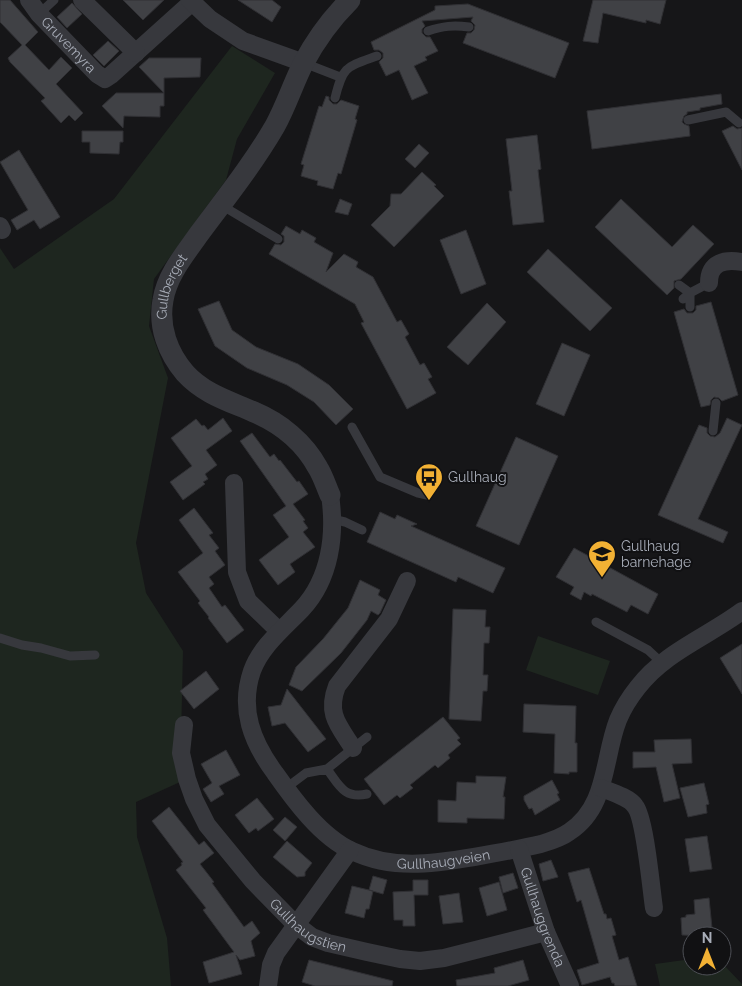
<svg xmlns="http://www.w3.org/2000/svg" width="742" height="986" viewBox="0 0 742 986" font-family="Raleway,sans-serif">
<rect width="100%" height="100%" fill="#161618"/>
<path fill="#1e261f" d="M232 46 275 73 237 139 226 180 154 279 149 326 168 378 136 543 146 593 183 651 180 782 136 802 137 837 167 938 171 986H0V248L14 269 114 199Z
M538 636 610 661 598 695 526 670Z
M692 959V966H722V963L723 964 742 984V986H660L655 964Z"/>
<path fill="#404145" stroke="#303034" d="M0 0H10L38 32 25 45 49 70 61 57 72 68 56 84 83 113 75 121 69 115 61 123 41 101 45 98 10 62 8 58 22 45 0 22Z
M123 0H164L143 20Z
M238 0H272L281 7 272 22Z
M593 0H666L660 24 646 20V23L603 13 598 43 583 41Z
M72 3 82 14 67 28 57 17Z
M468 4 569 43 555 78 463 43 467 33H471L474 30 475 25 471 21 473 17 422 21 425 26 422 29V33L426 37H430L438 51 425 57 427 60 414 66 428 93 412 100 399 70 386 76 379 62 383 58V53L379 50H374L371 42 435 10V6Z
M108 41 119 51 104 66 93 55Z
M149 58H201L200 77 164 78V93L139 67Z
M116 93H164V106H160V117L124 116 123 128 102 106Z
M721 94 722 104 700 108V110L687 112V114L684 116 682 122 684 124 689 126 690 136 592 149 587 111Z
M326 96 329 97V100L333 104H337L341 100 359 106 355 119 357 120 341 174 338 173 333 189 317 185 318 181 301 176 304 165 301 164 314 122 319 106 322 107Z
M733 126 737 129 742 128V170L722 131Z
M82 131H123V142H120L119 154 90 153V142H82Z
M537 135 541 169 538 170 544 222 513 225 509 191H512L506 139Z
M419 144 429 153 415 168 405 159Z
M19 150 60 217 40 229 34 220 17 230 11 220 28 210 0 162Z
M422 172 436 185 434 186 444 196 394 247 371 225 390 206 391 194H401Z
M340 199 352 204 348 215 335 212Z
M621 199 672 247 693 225 714 244 681 279 674 281V288L667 295 595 227Z
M286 226 300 234 302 230 316 238 314 242 333 253 326 272 344 254 358 262 356 267 373 277 397 322 401 320 409 334 405 337 420 365 424 363 432 377 428 379 436 393 407 409 361 323 364 322 355 304 269 254 275 244 281 245 284 242V236L281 234Z
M466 230 486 284 461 294 440 240Z
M548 249 612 308 590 331 527 272Z
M219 301 232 330 256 347 298 364 329 385 353 409 336 425 314 402 287 385 247 368 215 346 198 309Z
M711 302 738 395 722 401 719 398 714 397 711 400 710 405 701 407 674 312 684 309 687 313H693L696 310V306Z
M487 303 506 322 468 365 447 347Z
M562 343 590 355 564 416 536 404Z
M223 418 232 431 206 450 217 465 205 474 208 479 203 482 205 484 183 500 170 482 192 466 171 438 196 419 202 426 204 425 208 430Z
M727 418 742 425 698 519 728 532 723 543 658 515 699 425 707 428V433L710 436 715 437 720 433Z
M252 433 270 457 274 454 279 461 280 460 297 482 299 481 308 494 293 504 305 520 303 521 308 528 303 532 315 547 290 564 295 572 278 585 259 560 289 537 273 515 286 506 240 441Z
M516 437 558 456 519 545 476 526Z
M194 508 213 533 209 535 219 548 215 551 225 565 209 577 214 584 209 588 222 607 225 605 244 630 227 643 208 618 209 617 198 603 200 601 178 572 203 553 179 520Z
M380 512 395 519 397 515 417 524 411 526 505 568 493 593 458 577 456 582 367 542Z
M574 548 658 594 648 614 631 605 627 612 592 594 591 596 584 592 581 600 570 594 574 587 556 577Z
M360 580 380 590 378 595 386 600 380 613 378 615 371 611 367 620 341 653 302 691 289 685 296 667 323 639 348 608Z
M453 609 486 610 485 627H490L489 643H484L483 675H488L487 691H483L481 721 449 719Z
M742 644V694L720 658Z
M206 671 219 689 194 709 180 691Z
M287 689 326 739 308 752 285 723 272 726 268 707 281 705Z
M524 704 576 706 575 743H577V772H569V774L554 773 555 734 523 732Z
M443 717 460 738 457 740 461 744 448 755 450 758 438 768 435 765 410 785 413 788 400 798 397 795 384 805 364 779Z
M691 739 692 763 672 764 680 798 664 802 656 767 633 768V752H655L654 740Z
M226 750 240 775 219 786 224 794 211 802 203 789 212 783 201 764Z
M476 776 506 777 503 797H505L504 819 467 818V823L438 822V800L456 801 457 782 476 783Z
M552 780 559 793 557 794 560 800 535 815 532 808 529 809 524 800V796Z
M704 783 709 804 706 805 707 813 688 817 680 788Z
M257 798 274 819 258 831 256 828 249 833 235 815Z
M169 807 199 845 204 841 214 853 200 864 214 882 212 883 244 927 252 921 260 933 251 941 255 956 240 960 236 955 242 974 209 983 203 962 234 952 203 910 206 908 176 870 182 865 181 863 183 862 152 821Z
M285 817 297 827 285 841 273 830Z
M707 836 712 869 690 872 685 839Z
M287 841 312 863 305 872V876L297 877 273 857Z
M551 860 558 877 543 881 539 864Z
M589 868 604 914H606L607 919 611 918 616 935 612 936 619 960 628 957 637 986H615L614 983H612L610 977 582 985 577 970 599 963 581 900 577 902 568 873Z
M513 873 518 888 503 893 499 877Z
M373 876 387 880 383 894 369 890Z
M413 880H428V895H414L415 926H403V920H394L393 892 413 891Z
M499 882 507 910 487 916 479 888Z
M352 886 373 891 369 909H366L364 918 345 913Z
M459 893 463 922 443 924 439 896Z
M709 898 712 928H709V936L682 935 681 918 686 917V915L695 914 694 900Z
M309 960 393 981 392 986H315L302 982Z
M523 960 529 980 508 986H457L456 980 495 973 494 968Z"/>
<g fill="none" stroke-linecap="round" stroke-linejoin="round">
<path stroke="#37383d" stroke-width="9" d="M39 14 54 0
M428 31C443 26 453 25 469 27
M304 63 340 77
M335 98C343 66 346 67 377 56
M688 120 726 112 739 123
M221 205 278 239
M679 285 690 293V307
M683 299 690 293 709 283
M352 427 380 477 418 493 427 495
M713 431 716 403
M332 519 345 522 362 530
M596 622 648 650 662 663
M0 638 22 645 41 648 70 656 95 655
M327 769C339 785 344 799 367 794
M286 788 306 773 327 769 367 737"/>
<g stroke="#37383d" stroke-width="18">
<path id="s1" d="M29 0 39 14 97 74 105 79 111 75 192 2"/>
<path d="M82 0 136 53"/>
<path d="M190 0 210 19 243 41 304 63"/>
<path d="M0 226 2 230"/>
<path d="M709 283C709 262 725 259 742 262"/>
<path d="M234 483 237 572 248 601 279 631"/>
<path id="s2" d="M330 495C336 535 330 579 302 609 284 628 261 646 252 671 239 709 252 742 275 773 294 800 321 837 352 851 392 870 432 864 474 857 497 853 519 849 541 844 551 841 561 838 569 832 608 807 603 758 618 720 623 708 630 697 638 687 665 652 707 637 742 611"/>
<path id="s3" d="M184 725 181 753 187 779 194 799 207 825 253 881 295 924 312 937 328 943 367 952 400 959 420 961 444 958 546 932"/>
<path d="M353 748C339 726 326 714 337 686L389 619 407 581"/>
<path d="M601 788C611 792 629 797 635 806 645 818 651 888 654 908"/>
<path id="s4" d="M519 849 546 932 570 986"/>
<path d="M268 986 271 965 276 953 350 850"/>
</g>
<path stroke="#37383d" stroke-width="21" id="s5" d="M330 495C326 486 323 476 318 468 304 442 280 423 254 412 229 401 204 394 185 373 168 353 158 327 163 300 167 275 185 254 199 234 225 199 253 164 275 126 286 106 293 84 303 64 315 41 331 19 350 0"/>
</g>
<defs>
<g id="bus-pin" transform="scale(1.4375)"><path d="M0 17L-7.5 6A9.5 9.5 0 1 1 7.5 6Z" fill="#f2b134" stroke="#111113"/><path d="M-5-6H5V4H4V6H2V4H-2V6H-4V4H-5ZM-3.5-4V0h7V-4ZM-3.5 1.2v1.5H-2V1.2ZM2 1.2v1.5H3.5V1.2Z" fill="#111"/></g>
<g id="school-pin" transform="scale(1.4375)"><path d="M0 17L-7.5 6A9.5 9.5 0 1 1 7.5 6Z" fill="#f2b134" stroke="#111113"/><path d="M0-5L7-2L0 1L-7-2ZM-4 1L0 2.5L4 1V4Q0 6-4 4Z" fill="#111"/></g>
</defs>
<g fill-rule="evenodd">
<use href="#bus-pin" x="429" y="477"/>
<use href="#school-pin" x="602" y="554"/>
</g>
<g text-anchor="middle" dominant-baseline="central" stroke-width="4" stroke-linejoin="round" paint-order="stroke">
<g font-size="14" fill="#a8adb8" stroke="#111113">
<text stroke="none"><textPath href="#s1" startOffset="60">Gruvemyra</textPath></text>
<text stroke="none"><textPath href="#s5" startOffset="290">Gullberget</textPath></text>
<text stroke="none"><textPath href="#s2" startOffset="515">Gullhaugveien</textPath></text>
<text stroke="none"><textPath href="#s4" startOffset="72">Gullhauggrenda</textPath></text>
<text stroke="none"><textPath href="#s3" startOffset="250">Gullhaugstien</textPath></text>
</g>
<g font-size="14" fill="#a8adb8" stroke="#111113" text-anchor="start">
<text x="448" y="477">Gullhaug</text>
<text x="621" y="546">Gullhaug<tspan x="621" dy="16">barnehage</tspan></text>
</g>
</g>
<g transform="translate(707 951)"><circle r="24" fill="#111113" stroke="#4d4f55"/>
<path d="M0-4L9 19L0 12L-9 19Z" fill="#f2b134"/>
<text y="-8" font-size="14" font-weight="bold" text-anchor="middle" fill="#a8adb8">N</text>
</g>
</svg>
